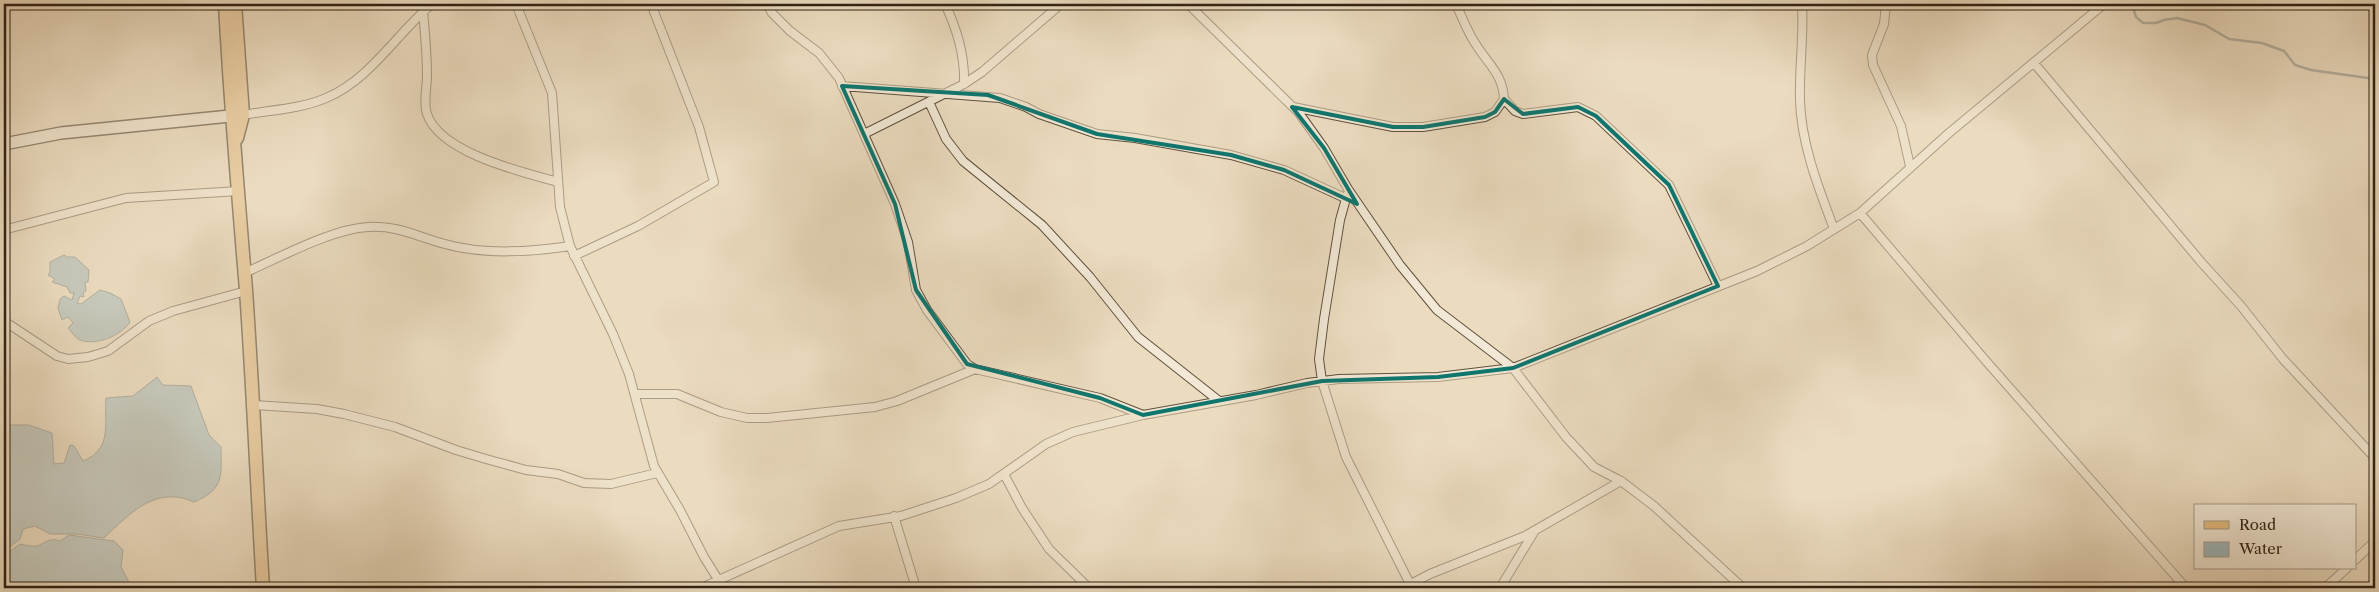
<svg xmlns="http://www.w3.org/2000/svg" width="2379" height="592" viewBox="0 0 2379 592" font-family="'Libre Caslon Text',serif">
<rect width="100%" height="100%" fill="#ebdbbf"/>
<filter id="stains"><feTurbulence type="fractalNoise" baseFrequency=".004" numOctaves="4"/><feColorMatrix values="0 0 0 0 .2 0 0 0 0 .09 0 0 0 0 .02 0 0 0 .5 -.17"/></filter>
<radialGradient id="worn" r=".72"><stop offset=".6" stop-color="#630" stop-opacity="0"/><stop offset="1" stop-color="#630" stop-opacity=".3"/></radialGradient>
<path fill="#9db8bc" stroke="#717c78" d="M64 255 67 257H75L89 270 88 282H85L86 291 83 293 84 297 80 296 77 303 81 304 100 290 110 293 121 299 130 322C121 336 96 346 80 340 75 338 72 332 68 328L73 323 68 317 62 320 58 308 60 299 64 296 72 300 74 293H70L67 287 52 282 55 279 48 275 50 272V262Z
M157 377 163 385 191 386 209 435 221 447C221 476 225 489 194 502 156 485 130 513 104 538L77 534H50L35 526 23 529 20 539 4 551V425H29L52 433 54 464 64 463 70 445 74 446 83 461C113 449 104 423 106 398L133 396Z
M69 535 114 541 123 550 121 567 132 588H4V556L20 544C25 545 32 547 37 546 45 543 50 537 60 541Z"/>
<g fill="none" stroke-linecap="round" stroke-linejoin="round">
<path stroke="#717c78" stroke-width="2.5" d="M2132 4 2136 17 2143 23H2156L2164 20 2177 18 2205 25 2229 39 2262 43 2284 51 2295 65 2311 70 2375 79"/>
<g stroke="#5e513e" stroke-width="10">
<path id="street" d="M516 4 552 93 560 207 570 246 613 334 629 374 654 466 680 510 704 557 719 581 728 588
M767 4 772 13 790 31 819 53 839 78 895 204 908 242 916 290 927 310 967 364 975 369 1100 398 1143 415
M945 4C957 29 965 56 964 84
M1188 4 1299 113 1324 148 1348 189 1400 265 1437 310 1513 368 1566 437 1594 467 1621 481 1654 506 1743 588
M1802 4C1804 36 1799 68 1800 100 1801 144 1819 189 1834 229
M1886 4 1884 24 1872 55 1873 65 1901 126 1910 166
M423 11C425 33 427 54 427 76 427 87 423 103 427 114 440 153 522 172 558 182
M2034 63 2201 262 2241 306 2283 359 2375 458
M842 86 1000 98 1026 107 1039 114 1097 134 1135 138 1231 155 1284 170 1345 198
M1504 99 1515 111 1523 114 1578 107 1596 116 1669 185 1718 286
M929 102 946 139 963 161 1042 225 1090 277 1138 337 1219 401
M1293 107 1393 127H1423L1485 117 1495 112 1504 99C1503 74 1487 63 1475 43 1467 31 1462 17 1456 4
M243 115C270 110 301 109 326 98 371 79 396 34 432 4
M864 134 964 84 982 72 1061 4
M1347 195 1340 220 1324 319 1319 359 1322 381 1346 457 1410 584
M1860 213 1986 361 2186 588
M30 223 7 229 126 198 239 191
M574 256 638 226 714 182 699 127 651 4
M244 273C279 258 331 229 368 227 398 225 418 237 445 244 482 255 532 252 570 246
M4 321 57 356 68 359 88 357 108 351 149 321 173 311 246 291
M635 394H677L721 412 747 418H767L875 407 897 401 975 369
M253 405 317 409 344 414 395 427 456 450 486 459 526 470 558 474 584 483 611 484 657 473
M1004 474 1022 508 1049 549 1089 588
M894 516 916 588
M2355 560 2375 541
M701 588 839 526 901 516 956 498 989 484 1046 444 1073 432 1143 415 1256 395 1307 383 1339 379 1438 377 1513 368 1757 271 1807 246 1860 213 1949 133 2104 4
M1403 588 1430 574 1525 536 1621 481
M1500 588 1534 532
M2325 588 2347 568"/>
</g>
<g stroke="#2f2313" stroke-width="14">
<path id="secondary" d="M4 144 61 133 240 115"/>
</g>
<g stroke="#2f2313" stroke-width="15">
<path id="primary" d="M225 4C230 99 238 195 246 290 253 389 257 489 263 588
M235 4 243 115 237 138"/>
</g>
<use href="#street" stroke="#f2e8d5" stroke-width="8"/>
<use href="#secondary" stroke="#f2e8d5" stroke-width="11"/>
<use href="#primary" stroke="#e6be80" stroke-width="12"/>
</g>
<path d="M0 0H2379V592H0ZM842 86 988 95 1097 134 1231 155 1284 170 1357 204 1324 148 1292 107 1393 127H1423L1485 117 1495 112 1504 99 1523 114 1578 107 1596 116 1669 185 1718 286 1513 368 1438 377 1322 381 1143 415 1100 398 967 364 916 290 895 204Z" fill="#ebdbbf" fill-opacity=".55" fill-rule="evenodd"/>
<path fill="none" stroke="#0f766e" stroke-width="4" stroke-linejoin="round" d="M842 86 988 95 1097 134 1231 155 1284 170 1357 204 1324 148 1292 107 1393 127H1423L1485 117 1495 112 1504 99 1523 114 1578 107 1596 116 1669 185 1718 286 1513 368 1438 377 1322 381 1143 415 1100 398 967 364 916 290 895 204Z"/>
<rect width="2379" height="592" fill="none" stroke="#ebdbbf" stroke-width="20"/>
<rect x="5" y="5" width="2369" height="582" fill="none" stroke="#2f2313" stroke-width="2.5"/>
<rect x="10" y="10" width="2359" height="572" fill="none" stroke="#2f2313"/>
<rect x="2194" y="504" width="162" height="65" fill="#f2e8d5" stroke="#a49987"/>
<rect x="2204" y="521" width="25" height="8" fill="#e6be80" stroke="#a49987"/>
<text x="2239" y="530" font-size="15" fill="#2f2313">Road</text>
<rect x="2204" y="542" width="25" height="15" fill="#9db8bc" stroke="#a49987"/>
<text x="2239" y="554" font-size="15" fill="#2f2313">Water</text>
<rect width="100%" height="100%" filter="url(#stains)"/>
<rect width="100%" height="100%" fill="url(#worn)"/>
</svg>
